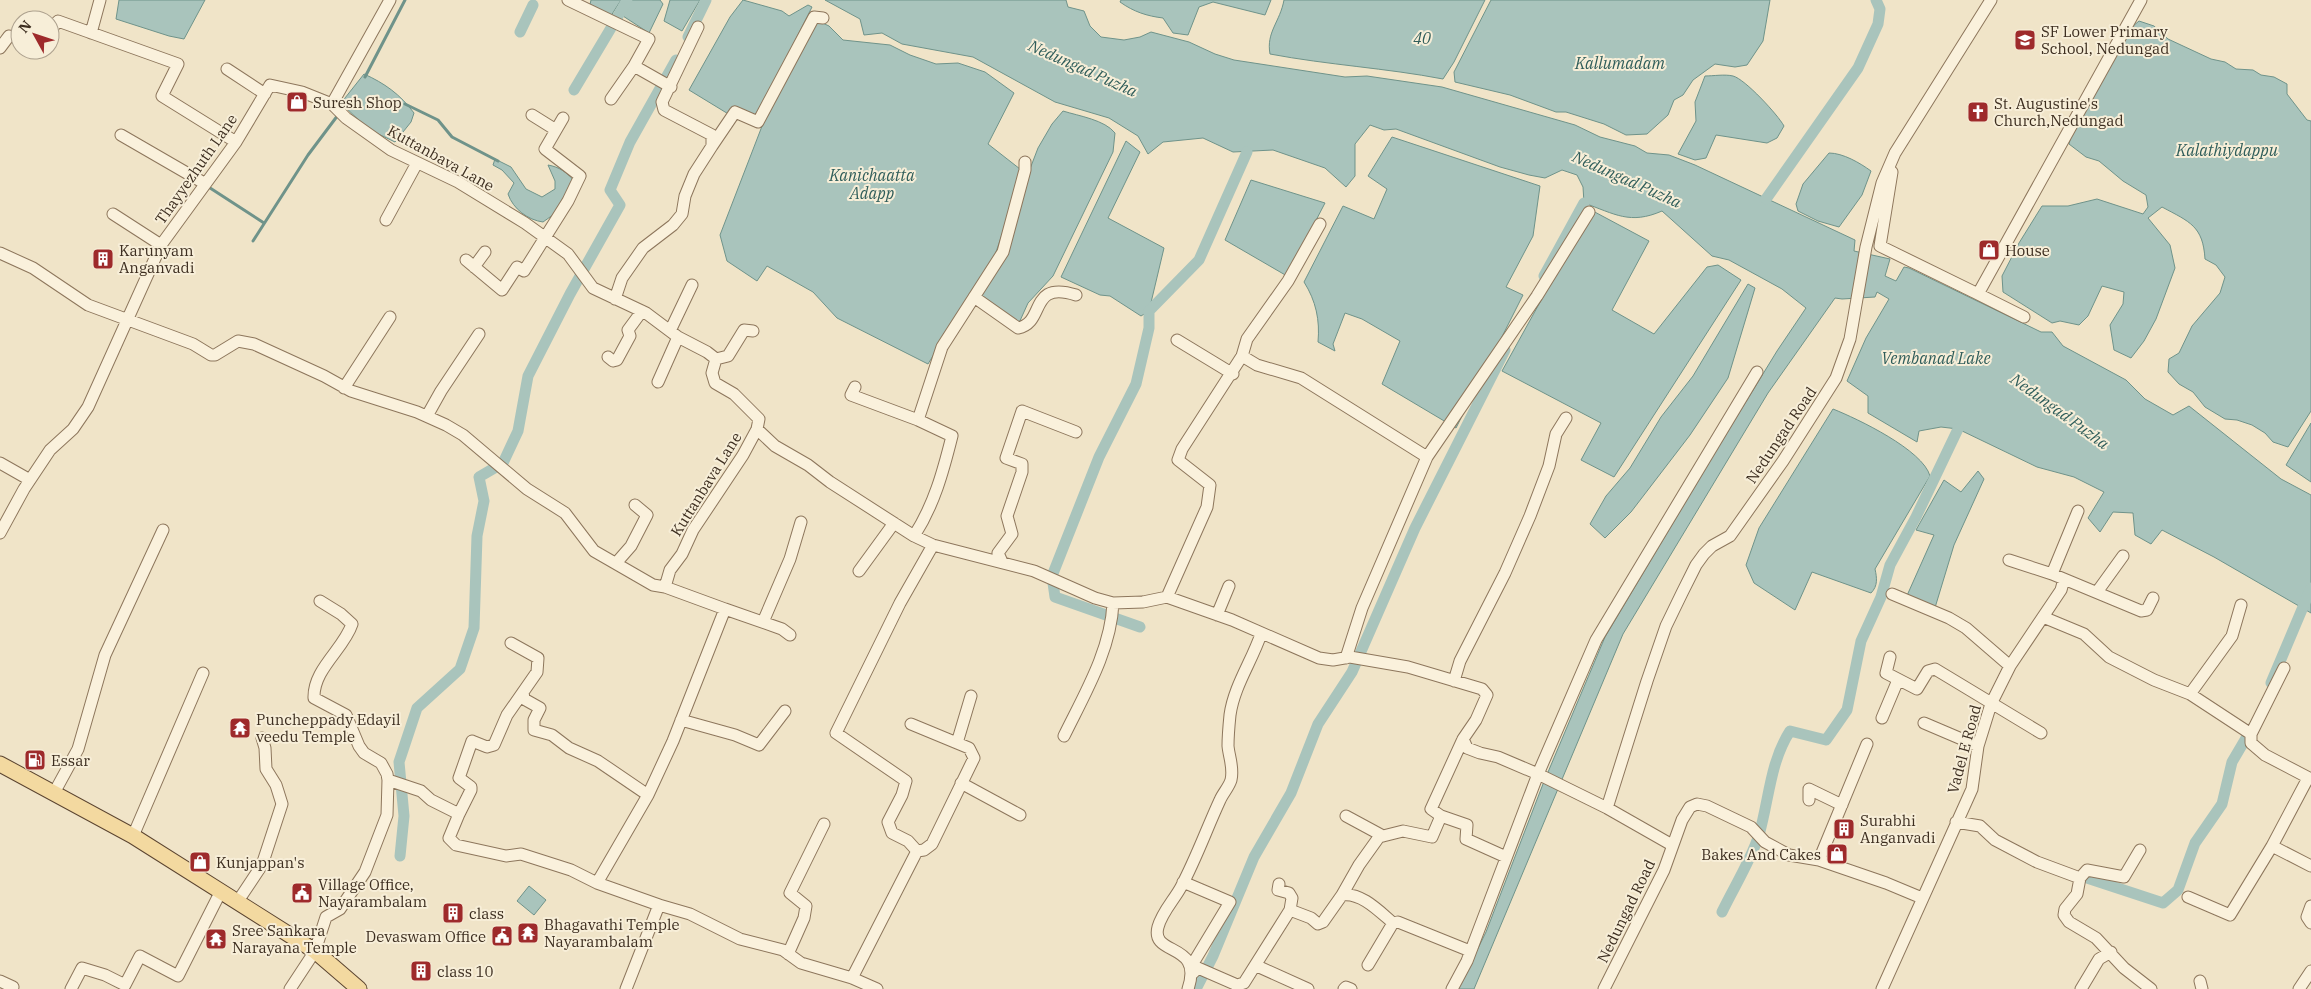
<svg xmlns="http://www.w3.org/2000/svg" width="2311" height="989" viewBox="0 0 2311 989" font-family="'IBM Plex Serif',serif">
<rect width="100%" height="100%" fill="#f0e4c8"/>
<path fill="#a9c4bc" stroke="#6f938a" d="M119 0H205L184 39 169 36 116 19Z
M591 0H621L609 19 589 9Z
M632 0H660L663 4 649 33 623 16Z
M670 0H700L682 31 664 21Z
M743 0 782 11 789 16 808 5 812 7 756 119 730 115 689 90 730 17Z
M825 0H1066L1068 7 1084 11 1090 26 1101 37 1124 40 1140 37 1151 32 1189 42 1215 54 1234 60 1345 77 1367 76 1442 87 1575 125 1600 137 1635 146 1647 153 1669 155 1695 165 1855 240 1854 251 1890 259 1885 276 1896 281 1904 267 1909 268 2041 332H2052L2063 346 2126 380 2145 399 2173 415 2189 406 2281 479 2311 495V613L2214 557 2162 530 2151 544 2135 535 2133 513 2113 512 2100 532 2088 518 2104 492 2074 477 2037 467 1958 429 1941 427 1919 431 1917 442 1868 413V396L1847 381 1866 338 1889 299 1877 292 1875 297 1842 299 1835 298 1768 393 1623 634 1474 989H1458L1486 932 1543 784 1605 637 1717 449 1777 351 1806 308 1782 289 1729 260 1712 256 1662 211C1630 225 1615 214 1584 203L1583 187 1577 175 1562 170 1545 178 1529 175 1500 167 1396 129 1384 130 1370 125 1355 144V176L1346 187 1325 168 1273 150 1233 152 1203 138 1163 142 1148 154 1138 136 1109 118 1055 102 973 57 902 44 882 33 864 35 860 19Z
M1121 0H1271L1265 15 1213 2 1199 7 1188 35 1173 33 1163 18C1147 16 1134 12 1120 2Z
M1284 0H1485L1454 62 1443 79C1386 68 1328 65 1270 54 1266 32 1280 22 1284 0Z
M1491 0H1770L1763 41 1747 65 1735 67 1715 64 1693 80 1683 95 1674 100 1668 115 1647 134 1626 135 1604 124 1566 112H1556L1510 95 1455 82 1454 72Z
M816 20 829 26 843 40 890 45 910 55 936 64 958 63 985 72 1014 93 988 144 1020 169 1007 220 995 255 928 364 837 318 813 292 767 266 757 281 727 261 720 235 764 121Z
M2139 21 2154 26 2168 39 2211 59 2225 62 2236 69 2253 70 2261 75 2274 77 2287 84V94L2307 120 2311 121V411L2288 447 2273 442 2265 433 2252 425 2237 420 2225 419 2205 407 2193 392 2179 384 2168 372 2169 359 2179 353 2192 326 2220 293 2225 277 2216 265 2205 259C2203 226 2190 222 2162 207L2148 218 2170 245 2175 268 2156 319 2144 341 2131 358 2114 350 2110 325 2123 304 2124 292 2102 286 2088 316 2079 325 2060 321 2052 323 2003 292 2002 276 2019 243 2042 206H2068L2097 199 2143 214 2148 207 2146 195 2123 181 2099 161 2086 157 2069 144 2074 125 2126 32Z
M364 74C384 83 400 94 414 113L411 122 395 142 368 129 341 103Z
M1705 76C1713 76 1725 74 1733 76 1745 79 1778 115 1784 126L1777 138 1767 143 1716 135 1706 158 1695 160 1678 154 1696 121 1695 102Z
M1063 111C1079 116 1105 120 1115 133L1113 152 1053 276 1028 303 1019 323 980 299 1038 148 1052 124Z
M1392 137 1540 186 1533 236 1506 287 1523 295 1456 428 1382 384 1400 341 1362 319 1345 313 1333 344 1335 351 1318 342C1320 320 1316 301 1304 282L1343 206 1374 219 1387 189 1368 176Z
M1126 141 1140 152 1108 218 1164 248 1149 311 1141 316 1110 296 1100 295 1061 277Z
M1829 153C1843 153 1860 163 1871 171L1862 195 1839 227 1818 221 1798 211 1796 204 1803 184Z
M495 159 511 167 526 189 542 197 555 189V181L548 165C559 167 567 172 574 181L557 212 543 222C528 220 513 209 508 194L514 183 502 170 493 165Z
M1251 180 1325 203 1287 276 1225 240Z
M1591 210 1649 241 1612 310 1654 334 1707 267 1718 265 1741 280 1614 477 1581 460 1601 423 1502 371Z
M1748 284 1755 288 1728 378 1690 435 1631 512 1605 538 1590 524 1606 496 1630 468 1661 417 1693 376Z
M1833 409C1858 419 1923 450 1930 476L1875 569C1877 578 1878 586 1871 593L1812 572 1795 610 1754 583 1746 565 1759 528Z
M2311 423V482L2286 465Z
M1978 471 1984 479 1954 545 1934 611 1905 600 1934 535 1916 530 1944 480 1961 492Z
M529 886 546 900 534 915 517 901Z"/>
<g fill="none" stroke-linecap="round" stroke-linejoin="round">
<path stroke="#6f938a" stroke-width="3" d="M365 77 405 0
M405 104 438 120 452 137 498 161
M207 186 264 223
M253 241 308 155 338 115"/>
<path stroke="#a9c4bc" stroke-width="11" d="M613 25 627 0
M520 32 533 5
M688 37 706 0
M574 90 611 28
M1766 199 1858 68 1878 24 1880 9 1876 0
M1544 276 1584 203
M1140 627 1055 597 1052 576 1099 457 1136 384 1149 328V311L1199 260 1247 152
M2271 683 2311 588
M400 856 404 816 399 762 417 708 460 669 474 628 477 536 484 501 479 477 503 463 518 431 528 376 570 294 620 205 610 190 630 142 676 60
M2087 878 2163 903 2178 890 2195 843 2222 804 2232 762 2252 728
M1722 912C1734 887 1750 862 1759 835 1769 800 1770 762 1790 731L1826 740 1847 710 1861 641 1881 597 1890 565 1916 517 1958 429
M1196 989 1213 956 1254 857 1291 793 1318 724 1352 672 1415 528 1505 350"/>
<g stroke="#8d765c" stroke-width="13">
<path id="minor" d="M568 0 649 39 634 66 671 87
M50 31 58 21 178 64 162 96 236 142
M91 33 100 0
M0 48 9 36
M227 69 265 94
M611 99 634 66
M332 104 346 118 391 150 458 182 525 223 568 254 593 288 646 313 678 337 707 352 716 359 712 373 715 383 734 394 759 419 757 429 743 455 693 530 682 554 670 570 665 587 725 609 673 741 648 795 597 883 659 905 626 989
M532 115 556 130
M121 135 204 183
M712 146 735 112 758 122 814 17 823 18
M1892 172 1880 246 1978 294 2141 0
M113 214 161 245
M386 220 417 163
M0 253 33 268 88 305 193 344 211 355H215L238 341 254 344 324 376 351 391 417 412 446 425 463 435 527 489 565 513 594 551 653 585 665 587
M466 260 502 290 517 267 524 271 568 201 580 176 545 149 563 118
M474 267 485 252
M1978 294 2024 317
M974 297 1018 328C1046 323 1028 280 1076 295
M615 299 622 278 643 248 673 225 682 214 685 196 694 174 712 146V135L664 110 662 102 698 27
M670 331 692 285
M1177 340 1233 374
M1242 356 1247 339 1288 281 1320 224
M608 357 613 361 617 360 630 336 628 330 642 311
M716 359 728 356 744 330 753 331
M658 382 678 337
M855 387 851 395 918 420
M344 388 390 317
M427 416 441 391 479 334
M757 429 775 446 808 465 830 482 914 536 933 545 1034 571 1095 598 1113 603 1143 602 1167 597 1232 620 1319 658 1333 660 1350 657 1408 667 1482 689 1487 695 1476 720 1463 739 1467 748 1480 753 1498 757 1538 774 1607 808 1672 845
M1427 457 1537 296 1589 212
M0 463 30 480
M0 533 24 489 50 450 73 429 88 407 161 245 236 142 270 85 302 92 332 104 390 0
M914 536C934 505 943 472 952 436L918 420 942 347 1003 252 1025 170V162
M2009 560 2052 574 2141 611 2147 610 2153 598
M617 562 631 546 647 515 635 505
M1002 562 998 553 1012 534 1007 516 1022 472V464L1006 458 1022 411 1076 432
M859 571 894 523
M2052 574 2078 511
M2097 592 2123 556
M1892 594 1949 618 1966 628 2010 666
M1167 597 1207 507 1210 485 1178 460 1182 449 1242 356 1257 365 1301 378 1427 457 1362 608 1346 658
M725 609 782 629 790 635
M1217 615 1229 586
M2043 617 2084 634 2109 657 2154 680 2190 694 2251 734
M763 622 790 559 801 522
M1890 657 1886 673 1917 689 1928 671 1935 669 2041 733
M2284 668 2251 734V743L2265 755 2311 779
M1454 681 1460 661 1505 573 1530 516 1549 466 1556 434 1566 418
M523 692 524 699 540 708 534 720V730L552 735 569 748 598 761 648 795
M2190 694 2232 636 2241 605
M1882 718 1898 680
M681 720 735 735 759 745 785 711
M1924 723 1978 746
M911 724 969 748 974 758 932 844 924 850 917 851
M1064 736C1084 695 1111 650 1113 603
M957 743 971 696
M2308 778 2272 846 2311 866
M388 780 421 791 431 800 459 814 449 838 456 845 506 856 521 854 571 870 597 883
M961 783 1020 815
M54 793 78 749 105 655 163 530
M1809 800V789L1842 805
M1607 808 1647 681 1666 626 1682 593 1696 565 1704 554 1712 546 1730 536 1783 461 1836 378 1850 339 1866 247 1882 183 1895 153 1991 0
M459 814 471 790V787L459 778 472 741 487 747 494 745 507 715 537 672 538 658 511 643
M1346 816 1383 836
M1441 816 1431 809 1463 739
M1956 822 1980 826 1995 840 2037 862 2080 878 2077 894 2065 909 2064 915 2069 922 2096 938 2124 968 2151 989
M133 836 203 673
M917 851 908 841 892 833 888 822 902 795 906 781 836 733 900 603 933 545
M1819 860 1867 744
M2080 878 2087 870 2124 877 2140 850
M1183 882 1230 902 1192 965
M1342 895 1359 865 1379 837 1403 831 1432 837 1441 816 1467 825 1466 839 1506 857
M2188 897 2230 915 2272 846
M238 901 262 865 282 804 276 785 266 769 265 748 262 738
M659 905 690 914 740 939 783 950 801 963 852 978 877 989
M2311 906 2307 917 2311 923
M1290 910 1311 918 1318 924 1323 922 1342 895C1361 892 1379 911 1393 923L1398 922 1470 951
M788 954 804 918 806 906 790 893 824 824
M1368 965 1393 923
M1257 966 1308 989
M1193 973 1198 968 1237 985 1244 983 1290 910 1292 898 1289 893 1278 890 1279 884
M852 978 917 851
M0 981 13 987 12 989
M2200 981 2202 989
M71 989 82 968 105 975 125 985 140 956 178 976 221 891
M290 989 315 951 326 917 340 909 365 872 387 815 388 780 387 774 381 763 364 753 359 746 346 715 314 698C313 669 344 649 352 624L341 614 320 601
M1188 989C1204 941 1150 957 1158 927 1162 912 1174 900 1181 887 1196 859 1207 828 1220 800 1223 793 1229 787 1231 780 1234 768 1229 757 1228 746 1228 736 1229 725 1230 715 1234 686 1252 661 1261 634
M1344 989 1346 987 1351 989
M1452 989 1467 961 1538 774 1596 640 1757 372
M1604 989 1664 870 1682 820 1690 807 1697 804 1707 806 1751 827 1765 842 1789 855 1819 860 1886 883 1922 898
M1882 989 1972 789 1978 746 1991 704 2010 666 2061 590 2064 579
M2081 989 2099 959 2111 952
M2299 989 2311 971"/>
</g>
<g stroke="#5b4430" stroke-width="17">
<path id="major" d="M0 764 133 836 315 951 359 989"/>
</g>
<use href="#minor" stroke="#faf1dc" stroke-width="11"/>
<use href="#major" stroke="#f3d9a0" stroke-width="15"/>
</g>
<defs>
<g id="school-square" transform="scale(1.125)"><rect x="-9" y="-9" width="18" height="18" rx="4" fill="#9e2a2b" stroke="#f7eed8"/><path d="M0-5L7-2L0 1L-7-2ZM-4 1L0 2.5L4 1V4Q0 6-4 4Z" fill="#fff"/></g>
<g id="shop-square" transform="scale(1.125)"><rect x="-9" y="-9" width="18" height="18" rx="4" fill="#9e2a2b" stroke="#f7eed8"/><path d="M-5-2.5h2.3a2.7 3.5 0 0 1 5.4 0H5L5.5 6h-11ZM-1.5-2.5h3a1.5 2.3 0 0 0-3 0Z" fill="#fff"/></g>
<g id="church-square" transform="scale(1.125)"><rect x="-9" y="-9" width="18" height="18" rx="4" fill="#9e2a2b" stroke="#f7eed8"/><path d="M-1.2-6h2.4v3.5h3.3v2.4h-3.3V6h-2.4V-.1h-3.3v-2.4h3.3Z" fill="#fff"/></g>
<g id="building-square" transform="scale(1.125)"><rect x="-9" y="-9" width="18" height="18" rx="4" fill="#9e2a2b" stroke="#f7eed8"/><path d="M-4-6H4V6H1V3H-1V6H-4ZM-2.5-4.3h1.7v1.8h-1.7ZM.8-4.3h1.7v1.8H.8ZM-2.5-1h1.7V.8h-1.7ZM.8-1h1.7V.8H.8Z" fill="#fff"/></g>
<g id="temple-square" transform="scale(1.125)"><rect x="-9" y="-9" width="18" height="18" rx="4" fill="#9e2a2b" stroke="#f7eed8"/><path d="M0-6L5-2H3V0L6.5 2.5H4V6H1.5V3h-3V6H-4V2.5H-6.5L-3 0V-2H-5Z" fill="#fff"/></g>
<g id="fuel-square" transform="scale(1.125)"><rect x="-9" y="-9" width="18" height="18" rx="4" fill="#9e2a2b" stroke="#f7eed8"/><path d="M-5.5-6h7V0h2V4h1.3V-2.5L3-4.5l.8-.8L6-3V5H2.5V1h-1V6h-7ZM-4.2-4.7v3.2H.2V-4.7Z" fill="#fff"/></g>
<g id="civic-square" transform="scale(1.125)"><rect x="-9" y="-9" width="18" height="18" rx="4" fill="#9e2a2b" stroke="#f7eed8"/><path d="M-.6-6.5H3V-4.5H.6V-3L4-1V1h2V6H-6V1h2V-1L-.6-3ZM-1.2 2.5V6h2.4V2.5Z" fill="#fff"/></g>
</defs>
<g fill-rule="evenodd">
<use href="#school-square" x="2025" y="40"/>
<use href="#shop-square" x="297" y="102"/>
<use href="#church-square" x="1978" y="112"/>
<use href="#shop-square" x="1989" y="250"/>
<use href="#building-square" x="103" y="259"/>
<use href="#temple-square" x="240" y="728"/>
<use href="#fuel-square" x="35" y="760"/>
<use href="#building-square" x="1844" y="829"/>
<use href="#shop-square" x="1837" y="854"/>
<use href="#shop-square" x="200" y="862"/>
<use href="#civic-square" x="302" y="893"/>
<use href="#building-square" x="453" y="913"/>
<use href="#temple-square" x="528" y="933"/>
<use href="#civic-square" x="502" y="936"/>
<use href="#temple-square" x="216" y="939"/>
<use href="#building-square" x="421" y="971"/>
</g>
<g text-anchor="middle" dominant-baseline="central" stroke-width="4" stroke-linejoin="round" paint-order="stroke">
<g font-size="15" fill="#3d2e20" stroke="#f7eed8" text-anchor="start">
<text x="2041" y="31">SF Lower Primary<tspan x="2041" dy="17">School, Nedungad</tspan></text>
<text x="313" y="102">Suresh Shop</text>
<text x="1994" y="103">St. Augustine's<tspan x="1994" dy="17">Church,Nedungad</tspan></text>
<text x="119" y="250">Karunyam<tspan x="119" dy="17">Anganvadi</tspan></text>
<text x="2005" y="250">House</text>
<text x="256" y="719">Puncheppady Edayil<tspan x="256" dy="17">veedu Temple</tspan></text>
<text x="51" y="760">Essar</text>
<text x="1860" y="820">Surabhi<tspan x="1860" dy="17">Anganvadi</tspan></text>
<text x="1821" y="854" text-anchor="end">Bakes And Cakes</text>
<text x="216" y="862">Kunjappan's</text>
<text x="318" y="884">Village Office,<tspan x="318" dy="17">Nayarambalam</tspan></text>
<text x="469" y="913">class</text>
<text x="544" y="924">Bhagavathi Temple<tspan x="544" dy="17">Nayarambalam</tspan></text>
<text x="232" y="930">Sree Sankara<tspan x="232" dy="17">Narayana Temple</tspan></text>
<text x="486" y="936" text-anchor="end">Devaswam Office</text>
<text x="437" y="971">class 10</text>
</g>
<g font-size="15" fill="#3d2e20" stroke="#f7eed8">
<text transform="translate(441 158) rotate(29)">Kuttanbava Lane</text>
<text transform="translate(196 169) rotate(-55)">Thayyezhuth Lane</text>
<text transform="translate(1781 435) rotate(-56)">Nedungad Road</text>
<text transform="translate(706 484) rotate(-58)">Kuttanbava Lane</text>
<text transform="translate(1964 749) rotate(-75)">Vadel E Road</text>
<text transform="translate(1626 911) rotate(-64)">Nedungad Road</text>
</g>
<g font-size="16" font-style="italic" fill="#2f5d5a" stroke="#f7eed8">
<text x="1422" y="38">40</text>
<text x="1620" y="63">Kallumadam</text>
<text transform="translate(1083 68) rotate(24)">Nedungad Puzha</text>
<text x="2227" y="150">Kalathiydappu</text>
<text x="872" y="175">Kanichaatta<tspan x="872" dy="18">Adapp</tspan></text>
<text transform="translate(1627 179) rotate(24)">Nedungad Puzha</text>
<text x="1936" y="358">Vembanad Lake</text>
<text transform="translate(2060 411) rotate(36)">Nedungad Puzha</text>
</g>
</g>
<g transform="translate(35 35) rotate(310)"><circle r="24" fill="#f7eed8" stroke="#ada18e"/>
<path d="M0-4L9 19L0 12L-9 19Z" fill="#9e2a2b"/>
<text y="-8" font-size="14" font-weight="bold" text-anchor="middle" fill="#3d2e20">N</text>
</g>
</svg>
